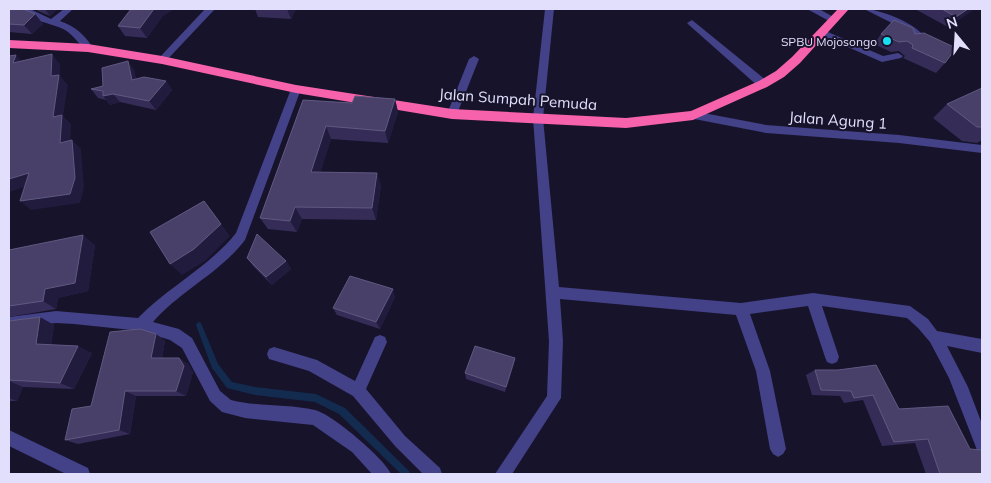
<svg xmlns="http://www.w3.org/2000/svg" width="991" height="483" viewBox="0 0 991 483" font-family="Mulish,sans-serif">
<rect width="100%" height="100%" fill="#17132b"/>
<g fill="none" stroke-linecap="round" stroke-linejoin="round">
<path fill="#132b4f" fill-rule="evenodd" d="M199 322 201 323 218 364 232 382 255 387 316 394 345 408 409 471 410 474H401L339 414 315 402 255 395 227 388 212 368 196 325 197 323Z"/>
<path fill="#434187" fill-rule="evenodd" d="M19 9H30L51 19 64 9H73L60 21C76 27 84 34 93 48L88 51C82 49 75 36 65 30 50 22 31 22 19 9Z
M205 9H215L165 62H159V58Z
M545 9H554L543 118 559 287 741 303 813 293 910 306 928 319 937 331 982 339V353L947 346 968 387 982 424V453L977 450 949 378 930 342 918 328 907 318 822 306 839 357 837 362 832 364 827 362 825 357 808 306 750 314 770 371 786 449 783 454 778 457 773 454 770 449 756 371 736 315 560 299 563 341 561 398 512 474H495L547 396 549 341 533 118Z
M807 9H819L839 20 837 22H831Z
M864 9C879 9 912 22 922 34L914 43H908L906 41 912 34 910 32Z
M692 20 767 81V87H759L689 25 687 23Z
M821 29 883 56 898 53 903 56 901 58 882 62 818 34 816 32Z
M474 56 479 59 457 114 452 118 448 117 447 114 469 59Z
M296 85 301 89 245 240C220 273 181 290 153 322L179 329 192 338 220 391 231 400C259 407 288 404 315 410 332 414 385 459 391 474H372L352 452 313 425 245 418 222 412 210 401 182 348 170 340 141 331 74 324 56 323 9 329V317L56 311 138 318C168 287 209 267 236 233L291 89Z
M693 111 766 125 899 135 982 145V153L899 143 766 133 689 118 688 115Z
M380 335 385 337 387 342 366 389 405 436 440 468 442 474H423L395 446 353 396 309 371 269 359 267 354 269 349 274 347 317 360 355 381 375 337Z
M9 430 88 468 90 474H66L9 446Z"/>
<path fill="#f662ab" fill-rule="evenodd" d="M838 9H849L800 63 784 77 767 87 693 120 626 128 452 119 296 93 162 64 88 52 9 48V40L88 44 162 56 296 85 452 109 626 118 691 111 759 81 776 71 792 57Z"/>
</g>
<path fill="#352d57" d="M9 9 35 14 43 24 32 34 9 32Z
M36 9H57L50 16 38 11Z
M255 9H296L291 19 258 17Z
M915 9H973L970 12 948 27Z
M162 17 147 38 125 36 118 26Z
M881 34H915L945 63 936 73 903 58 905 56 899 51 891 52 874 44Z
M134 70 136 79 166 81 172 90 156 110 120 102 110 105 106 100 98 98 91 89 103 86Z
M982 88V140L977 143 962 141 933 118 947 104Z
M395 99 398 112 388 143 331 139 320 172 381 185 376 220 302 219 297 232 268 229 260 218 303 100 352 103Z
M95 245 88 291 58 298 56 309 9 317V250Z
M247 258 286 261 291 269 272 285 253 266Z
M395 297 380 329 337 315 333 308Z
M9 321 54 325 51 345 92 353 74 389 23 387 17 401H9Z
M156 334 165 341 162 358H179L188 364 193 372 186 396H136L130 434 78 444 65 440Z
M515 358 514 364 505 392 466 379 465 373Z
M815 370H838L899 409 982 474H926L915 443 882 446 863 400 844 403 840 396 812 395 806 375Z"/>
<path fill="#211b3e" d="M48 9H57L50 16 46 11Z
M154 9H174L162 17 147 38 140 28Z
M287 9H296L291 19Z
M968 9H973L970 12 948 27 956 17Z
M35 14 43 24 32 34 24 25Z
M52 54 60 64V76L68 85 63 116 71 124 70 153 60 143 53 117 51 76Z
M16 55 25 65 13 63Z
M128 61 134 70 139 89 132 80Z
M166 81 172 90 156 110 149 101Z
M113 94 120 102 110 105 103 96Z
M395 99 398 112 388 143 385 131Z
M326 126 331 139 317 184 311 172Z
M72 140 81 149 84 187 80 203 31 210 20 201Z
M29 173 40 182 9 192V179Z
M377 173 381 185 376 220 372 208Z
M204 201 230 236 205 261 182 275 170 264Z
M295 207 302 219 297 232 290 221Z
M83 235 95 245 88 291 58 298 56 309 43 301 45 289Z
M286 261 291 269 272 285 266 277Z
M393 289 395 297 380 329 376 322Z
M40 317 54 325 50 351 36 344Z
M156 334 165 341 161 364 151 358Z
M78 346 92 353 74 389 60 383Z
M179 358 188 364 193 372 186 396 176 391Z
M515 358 514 364 505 392 506 387Z
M9 381 23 387 17 401 9 398Z
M125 391 136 396 130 434 119 430Z"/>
<path fill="#484069" stroke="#605980" d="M9 9H23L35 14 24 25 9 24Z
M131 9H154L140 28 118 26Z
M942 9H968L956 17Z
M894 20 913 28 915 34 924 33 956 48 945 63 912 48 913 45 907 41 899 42 881 34Z
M52 54 51 76 59 75 53 117 62 115 60 143 72 140 75 178 70 194 20 201 29 173 9 179V56L16 55 13 63Z
M128 61 132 80 144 77 166 81 149 101 113 94 103 96V91L91 89 103 86 102 68Z
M982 88V127H977L947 104Z
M355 96 395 99 385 131 326 126 311 172 377 173 372 208 295 207 290 221 260 218 303 100 352 103Z
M204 201 221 224 194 249 170 264 150 232Z
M257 234 286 261 266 277 247 258Z
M83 235 75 283 45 289 43 301 9 306V250Z
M350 276 393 289 376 322 333 308Z
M40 317 36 344 78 346 60 383 9 380V321Z
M140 329 156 334 151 358H179L184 366 176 391H125L119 430 65 440 72 409 91 406 110 332Z
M475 346 515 358 506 387 465 373Z
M876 365 899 409 948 406 970 449 982 450V474H940L928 439 894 442 873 395 854 398 851 391 821 390 815 370H838Z"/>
<circle fill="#17def1" stroke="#17132b" stroke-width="2" cx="887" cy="41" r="5"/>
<g text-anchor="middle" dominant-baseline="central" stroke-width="4" stroke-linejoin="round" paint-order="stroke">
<g font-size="12" fill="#e2dffd" stroke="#17132b" text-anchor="end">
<text x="877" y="41">SPBU Mojosongo</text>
</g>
<g font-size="15" fill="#e2dffd" stroke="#17132b">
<text transform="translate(518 99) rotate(4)">Jalan Sumpah Pemuda</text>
<text transform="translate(838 120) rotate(4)">Jalan Agung 1</text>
</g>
</g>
<rect width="991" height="483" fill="none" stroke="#e2dffd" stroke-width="20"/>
<g transform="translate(956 35) rotate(342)" stroke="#17132b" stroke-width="4" paint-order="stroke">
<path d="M0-4L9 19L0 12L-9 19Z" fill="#e2dffd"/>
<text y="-8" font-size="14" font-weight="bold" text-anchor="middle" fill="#e2dffd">N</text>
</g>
</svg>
